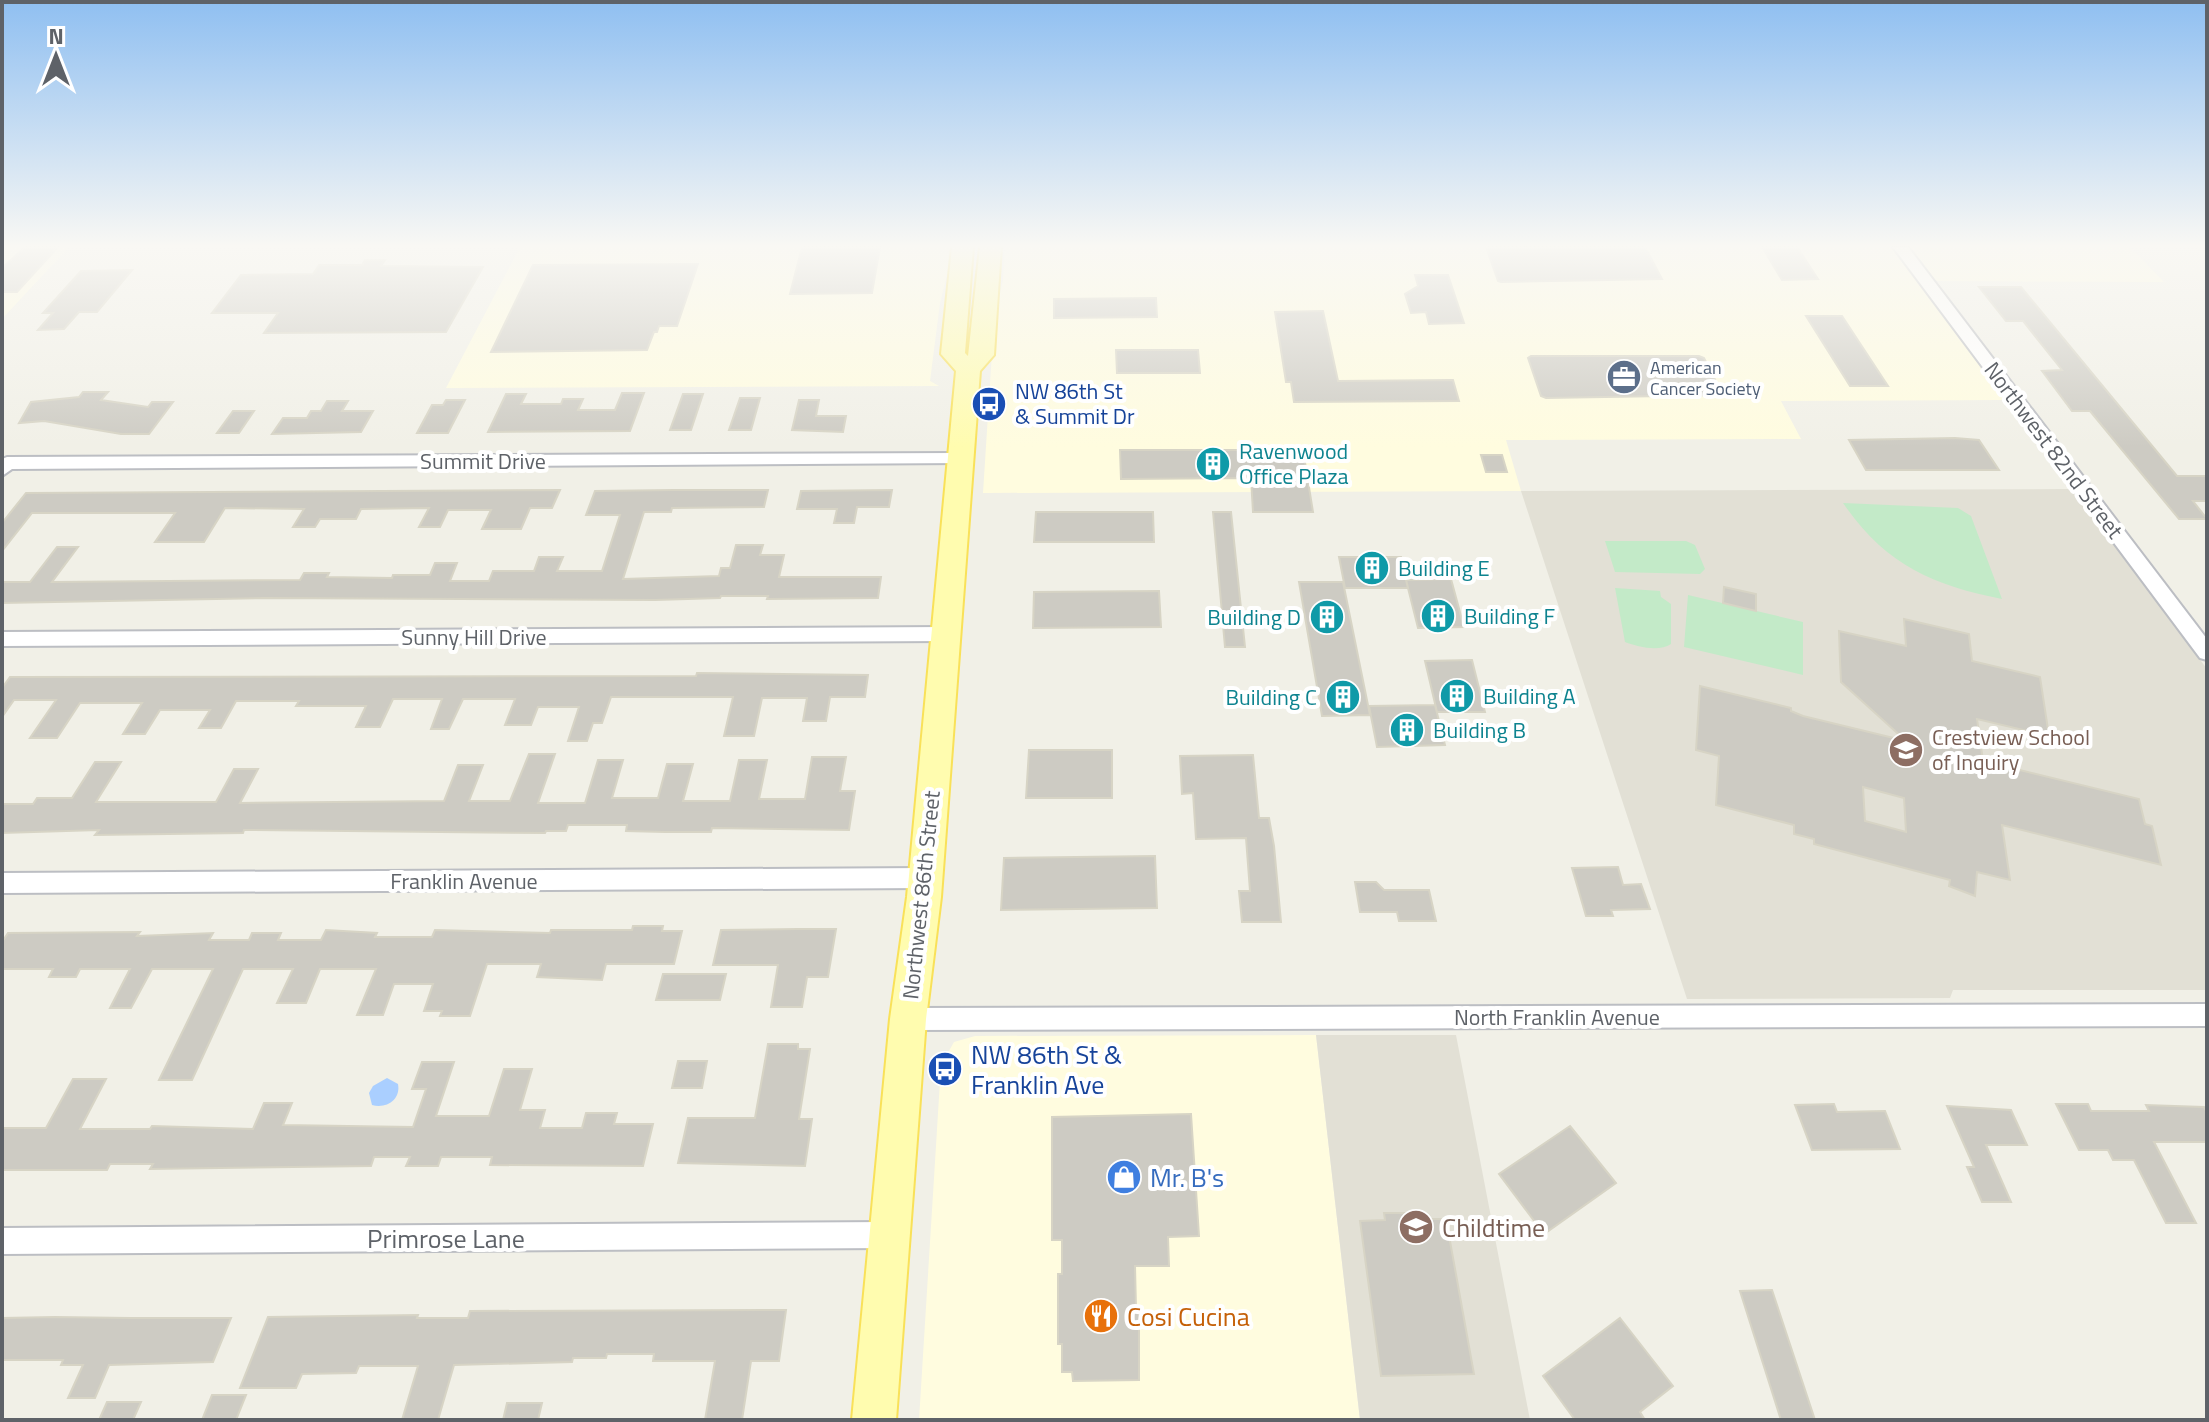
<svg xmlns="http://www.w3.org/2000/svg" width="2209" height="1422" viewBox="0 0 2209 1422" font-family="'Titillium Web',sans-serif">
<rect width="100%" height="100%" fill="#f1f0e7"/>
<path fill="#fffcdf" d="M2 247H69L2 319Z
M520 247H954L940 303 930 381 939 386 446 388Z
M1005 247H1892L2006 400 1781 401 1801 439 1506 440 1521 491 983 493 994 321 1003 280Z
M1908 247H2130L2164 282 1933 281Z
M1316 1035 1360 1420H919L941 1065 954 1042 975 1036Z"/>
<path fill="#e2e0d5" d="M2072 489 2207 669V990H1953L1950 998 1687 999 1521 491Z
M1316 1035H1456L1530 1420H1360Z"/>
<path fill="#c3eac8" d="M1843 503 1958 508 1971 516 2002 599C1931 585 1885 564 1843 503Z
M1605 541H1686L1695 545 1705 569 1700 574 1615 572Z
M1615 588 1660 591 1661 597 1671 604V644C1659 652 1638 647 1625 642Z
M1688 595 1803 622V675L1684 647Z"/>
<path fill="#aacfff" d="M387 1078 398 1084C401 1100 386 1109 372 1105L369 1093 373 1086Z"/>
<path fill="#cdcbc3" stroke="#d7d4c5" stroke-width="2" fill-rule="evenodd" d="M25 247H58L17 292H2V268Z
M802 247H880L872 293 790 294Z
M1486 247H1645L1662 279 1501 282 1498 281Z
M1762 247H1797L1818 279 1782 280Z
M365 260H385L381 266 483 267 446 332 264 333 278 313H212L241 275 313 274 319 265H362Z
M698 264 677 326H659L657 332H654L647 350 491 352 533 265Z
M132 270 97 312H79L64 329 38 330 53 313H43L81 271Z
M1415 275H1448L1464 323 1429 324 1426 312 1411 313 1405 294 1418 286Z
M1979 287H2021L2177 476H2207V501H2193L2207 519H2179L2090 411H2072L2042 371 2062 370 2023 321H2006Z
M1156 298 1157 317 1054 318V299Z
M1323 311 1338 381 1453 380 1459 401 1294 402 1291 382H1286L1275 312Z
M1806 316H1842L1888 386H1850Z
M1116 350H1198L1200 373H1117Z
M1531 356H1699L1704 358 1723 395 1546 398 1541 396 1528 358Z
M83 392H108L101 400 148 407 152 402H173L149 434H121L44 421 19 423 31 402 79 397Z
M622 393H644L630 431 488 432 506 394H526L521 404H561L563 399H583L578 410H615Z
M683 394H703L691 430H670Z
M740 398H760L751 430H729Z
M446 400H465L448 433H417L432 405H443Z
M799 400H819L816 416H846L843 432 792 430Z
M327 401H348L342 411H373L361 432 272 434 283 418H307L311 411H321Z
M233 411H254L239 433H217Z
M1955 438 1979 440 1999 470H1866L1849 440Z
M1120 450H1303L1313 512H1253L1251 478 1121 479Z
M1481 455H1502L1507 472H1486Z
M560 490 552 508H530L521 529H482L491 510H448L440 527H419L429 508 361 509 356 519H320L315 527H293L304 509 225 508 204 542H155L175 513H32L2 551V523L26 493Z
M674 490H768L764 507 672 508 671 512H644L623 579 719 576 721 568H730L736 545H763L760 555H784L779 577H881L878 598 767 599 768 596H721L720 598 655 600 265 598 2 603V582H30L57 547H78L52 582 300 580 304 573H329L327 577 392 578 393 575H430L435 563H457L450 581H489L493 571H534L539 557H563L557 571H602L620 515H586L595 491Z
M892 490 889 507H857L854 523H834L837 509H797L801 491Z
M1036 512H1153L1154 542H1034Z
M1213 512H1231L1245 647H1225Z
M1339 557H1401L1408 588H1345Z
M1451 579 1464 627 1418 628 1406 580Z
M1299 582H1343L1370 715 1322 716Z
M1724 587 1756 594V611L1723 603Z
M1159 591 1161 627 1033 628 1034 592Z
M1904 619 1969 634 1972 661 2040 677 2049 736 1977 719 1983 761 2139 799 2145 824 2152 826 2161 865 2002 825 2010 880 1977 872 1975 896 1949 886 1950 880 1814 844V839L1794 834V825L1716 805 1719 756 1696 750 1700 686 1791 708V711L1803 716 1906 741 1841 682 1840 661 1839 631 1906 646ZM1863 787 1904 798 1906 832 1865 821Z
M1472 660 1485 712H1437L1425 661Z
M697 673 868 675 865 697H830L826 721H803L807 698H762L754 736H724L733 697H611L602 723H593L587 741H568L579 707H538L531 725H505L515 699H463L449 729H431L442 699H393L380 727H356L366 706H296L299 701H236L221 728H199L210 710H160L145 734H123L142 703H80L57 738H30L56 700H14L2 717V688L10 677 696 676Z
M1435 705 1445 745 1377 747 1369 706Z
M1029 750H1112V798H1026Z
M529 754H555L538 803H585L598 760H623L612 798H658L667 764H693L683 801H730L739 760H767L759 799H805L812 757H846L840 791H855L849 830 712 828 711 832H665L626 831 627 825H568L566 831H546L545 833 244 830 243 833 95 835 99 830 2 833V804H33L37 798H72L95 762H121L96 802H216L234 769H258L240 803 444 801 458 765H483L469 801H510Z
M1253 755 1259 818H1269L1274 846 1281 922H1242L1239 891H1250L1246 838 1196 839 1193 793 1182 794 1180 756Z
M1155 856 1157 908 1001 910 1004 858Z
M1618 867 1623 885 1641 884 1650 909 1611 910 1613 916H1586L1572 868Z
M1355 882H1376L1384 890H1429L1436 921H1399L1397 912H1360Z
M633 926H663L662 931H682L674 964H606L602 980 537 977 541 964H487L470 1016H440L442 1011H424L433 984H394L383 1015H357L376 969H320L306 1003H277L293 969H243L192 1080H159L213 969H152L131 1008H110L130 969H80L76 977H49L53 969H2V942L8 933 140 932 137 936 213 933 209 940H249L252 933H281L278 940H321L326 930 377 933 375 937H432L435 930 550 933 551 930H632Z
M798 929H836L828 977H807L802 1007H771L778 965H713L721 930Z
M663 974H726L720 1000H656Z
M768 1044H798V1049H810L799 1119H812L805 1166 678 1163 688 1118H755Z
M678 1061H707L702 1088H672Z
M422 1062H454L436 1116H489L504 1069H532L520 1110H545L540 1128H582L586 1113H617L614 1124H653L643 1166 490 1165 492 1157H441L438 1166H406L410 1157H374L371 1166 150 1169 153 1164H110L107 1170H2V1128H46L73 1079H106L80 1129H150L152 1126 253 1129 264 1103H292L283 1125 413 1127 426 1089H412Z
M1834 1104 1837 1112 1885 1111 1900 1149 1812 1150 1795 1105Z
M2056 1104H2088L2091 1111H2149L2146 1105 2204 1107 2207 1113V1142H2154L2196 1223H2166L2134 1160H2113L2108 1150H2079Z
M1947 1106 2011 1110 2027 1145H1986L2011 1202H1982L1967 1167H1974Z
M1191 1114 1199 1236 1168 1237 1169 1266H1135L1136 1309 1139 1308V1380L1073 1381 1072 1372H1062V1344H1058V1274H1062V1240H1052V1117Z
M1570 1126 1616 1183 1544 1234 1499 1174Z
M1384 1213H1417L1419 1219H1446L1474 1374 1381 1376 1360 1221 1385 1220Z
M1772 1290 1815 1420H1781L1740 1291Z
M786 1310 779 1361H751L742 1420H705L715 1361H653L654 1354H607L606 1358H573L572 1362 454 1365 438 1420H402L418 1366H359L356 1373 302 1374 296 1388H240L268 1317 418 1315 417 1318H468L470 1311Z
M55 1317 131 1318H231L213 1362 109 1365 95 1398H68L83 1365H61L63 1360H2V1318Z
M1620 1318 1673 1386 1640 1412 1645 1420H1575L1543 1376Z
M212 1395H246L236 1420H202Z
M107 1402H141L133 1420H99Z
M507 1403H542L538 1420H503Z"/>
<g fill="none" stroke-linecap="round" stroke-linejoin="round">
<g stroke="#bcbec3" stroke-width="4">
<path id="street" d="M1893 247H1908L2207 639V660L2200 658Z
M959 453 967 459 965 463 12 469 2 476V459L7 457Z
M946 627 956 634 946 641 2 646V632Z
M925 868 933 871 936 878 933 885 925 888 2 893V873Z
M2207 1004V1026L908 1030 900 1027 896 1019 900 1011 908 1008Z
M889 1222 898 1226 902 1235 898 1244 889 1248 2 1254V1228Z"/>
</g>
<g stroke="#f9e159" stroke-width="4">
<path id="primary" d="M952 247H973L965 353 968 356 980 247H1001L994 355 980 371 941 897 926 1019 896 1420H852L890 1019 907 897 956 371 941 354Z"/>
</g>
<use href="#street" fill="#fff" fill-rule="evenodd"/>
<use href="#primary" fill="#fffcaf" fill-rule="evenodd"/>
</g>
<linearGradient id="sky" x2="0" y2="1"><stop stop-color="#8fbff1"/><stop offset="0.55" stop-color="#f9f8f4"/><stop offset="1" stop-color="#f9f8f4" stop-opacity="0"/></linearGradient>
<rect width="2209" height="447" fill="url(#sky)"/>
<defs>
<g id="office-disc" transform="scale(1.8)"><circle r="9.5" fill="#5c6f8a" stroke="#fff"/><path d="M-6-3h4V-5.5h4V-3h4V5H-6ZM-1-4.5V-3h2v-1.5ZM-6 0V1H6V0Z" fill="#fff"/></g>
<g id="bus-disc" transform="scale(1.8)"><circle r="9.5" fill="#1a4fb4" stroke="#fff"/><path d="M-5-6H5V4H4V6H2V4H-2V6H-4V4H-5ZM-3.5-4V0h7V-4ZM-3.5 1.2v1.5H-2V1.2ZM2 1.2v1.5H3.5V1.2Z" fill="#fff"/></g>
<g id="building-disc" transform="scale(1.8)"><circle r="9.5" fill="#0f9aa8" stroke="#fff"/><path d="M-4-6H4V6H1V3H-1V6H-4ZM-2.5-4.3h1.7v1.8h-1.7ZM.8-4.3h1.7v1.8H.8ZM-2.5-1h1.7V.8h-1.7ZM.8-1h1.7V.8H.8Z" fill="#fff"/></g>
<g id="school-disc" transform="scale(1.8)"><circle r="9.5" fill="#8d6e63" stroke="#fff"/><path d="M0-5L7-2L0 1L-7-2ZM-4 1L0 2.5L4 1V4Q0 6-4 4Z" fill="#fff"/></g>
<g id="shop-disc" transform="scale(1.8)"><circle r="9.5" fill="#3f7fe0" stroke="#fff"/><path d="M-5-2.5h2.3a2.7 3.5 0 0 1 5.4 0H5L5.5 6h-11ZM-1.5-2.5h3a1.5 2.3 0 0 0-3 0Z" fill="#fff"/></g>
<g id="restaurant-disc" transform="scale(1.8)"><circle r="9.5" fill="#e8710a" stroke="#fff"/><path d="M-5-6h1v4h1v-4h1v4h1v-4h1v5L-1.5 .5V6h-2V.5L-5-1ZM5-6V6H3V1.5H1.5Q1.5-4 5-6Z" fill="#fff"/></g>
</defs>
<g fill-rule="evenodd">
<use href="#office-disc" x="1624" y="377"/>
<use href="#bus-disc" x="989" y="404"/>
<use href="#building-disc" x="1213" y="464"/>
<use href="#building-disc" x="1372" y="568"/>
<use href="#building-disc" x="1438" y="616"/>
<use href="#building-disc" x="1327" y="617"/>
<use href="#building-disc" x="1457" y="696"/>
<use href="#building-disc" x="1343" y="697"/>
<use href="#building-disc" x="1407" y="730"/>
<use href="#school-disc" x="1906" y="750"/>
<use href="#bus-disc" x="945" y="1069"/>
<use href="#shop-disc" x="1124" y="1177"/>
<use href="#school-disc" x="1416" y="1227"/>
<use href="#restaurant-disc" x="1101" y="1316"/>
</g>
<g text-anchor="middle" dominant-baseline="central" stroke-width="8" stroke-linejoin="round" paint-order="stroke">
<g font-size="18" fill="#4e5e75" stroke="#fff" text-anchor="start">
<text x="1650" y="367">American<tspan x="1650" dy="21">Cancer Society</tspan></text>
</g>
<g font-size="22" fill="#164399" stroke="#fff" text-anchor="start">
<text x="1015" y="391">NW 86th St<tspan x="1015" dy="25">&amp; Summit Dr</tspan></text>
</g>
<g font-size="22" fill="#5e6268" stroke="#fff">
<text transform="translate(2054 450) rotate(53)">Northwest 82nd Street</text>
<text x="483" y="461">Summit Drive</text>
<text x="474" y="637">Sunny Hill Drive</text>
<text x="464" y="881">Franklin Avenue</text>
<text transform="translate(921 895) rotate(-84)">Northwest 86th Street</text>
<text x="1557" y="1017">North Franklin Avenue</text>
</g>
<g font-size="22" fill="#0d838f" stroke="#fff" text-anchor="start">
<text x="1239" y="451">Ravenwood<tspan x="1239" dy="25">Office Plaza</tspan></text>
<text x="1398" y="568">Building E</text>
<text x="1464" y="616">Building F</text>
<text x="1301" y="617" text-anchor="end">Building D</text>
<text x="1483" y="696">Building A</text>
<text x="1317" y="697" text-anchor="end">Building C</text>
<text x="1433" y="730">Building B</text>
</g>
<g font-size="22" fill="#785e54" stroke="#fff" text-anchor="start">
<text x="1932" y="737">Crestview School<tspan x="1932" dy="25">of Inquiry</tspan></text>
</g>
<g font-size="26" fill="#164399" stroke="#fff" text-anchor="start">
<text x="971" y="1054">NW 86th St &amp;<tspan x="971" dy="30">Franklin Ave</tspan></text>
</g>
<g font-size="26" fill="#366cbe" stroke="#fff" text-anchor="start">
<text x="1150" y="1177">Mr. B's</text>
</g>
<g font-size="26" fill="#785e54" stroke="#fff" text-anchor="start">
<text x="1442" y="1227">Childtime</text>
</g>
<g font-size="26" fill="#5e6268" stroke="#fff">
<text x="446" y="1238">Primrose Lane</text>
</g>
<g font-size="26" fill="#c56008" stroke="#fff" text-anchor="start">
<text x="1127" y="1316">Cosi Cucina</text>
</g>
</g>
<rect width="2209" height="1422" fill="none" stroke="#5e6268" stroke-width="8"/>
<g transform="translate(56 56)" stroke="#ffffff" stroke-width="6" paint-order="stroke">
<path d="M0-6L14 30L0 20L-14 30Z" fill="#5e6268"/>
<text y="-12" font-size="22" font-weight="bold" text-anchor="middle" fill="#5e6268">N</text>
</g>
</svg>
